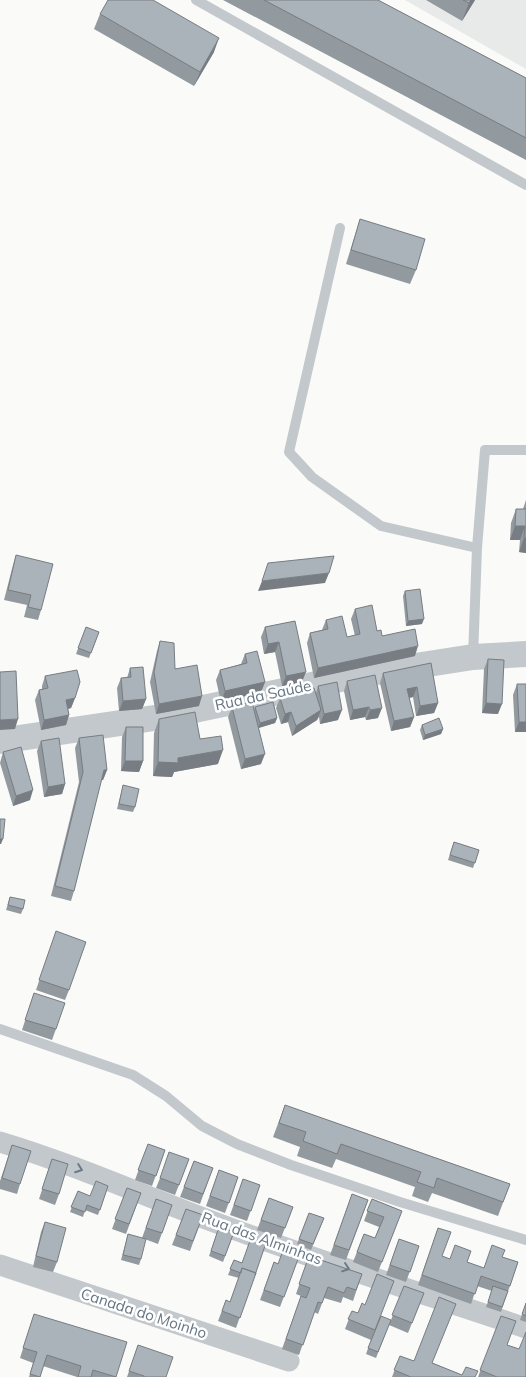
<svg xmlns="http://www.w3.org/2000/svg" width="526" height="1377" viewBox="0 0 526 1377" font-family="Mulish,sans-serif">
<rect width="100%" height="100%" fill="#fafaf8"/>
<path fill="#e8e9e9" d="M405 0H526V69Z"/>
<g fill="none" stroke-linecap="round" stroke-linejoin="round">
<path stroke="#c3c8cc" stroke-width="10" d="M196 0 526 185
M340 228 289 452 312 477 381 526 477 548
M473 657 477 548 485 450H526
M0 1029 133 1075 166 1096 202 1126 237 1144 291 1165 400 1202 526 1240"/>
<path stroke="#c3c8cc" stroke-width="21" d="M0 1142C70 1163 138 1193 206 1219 311 1259 419 1292 526 1328
M0 1265 289 1361"/>
<path stroke="#c3c8cc" stroke-width="26" d="M0 741 161 717 364 674 473 657 526 654"/>
</g>
<path fill="#929a9f" d="M223 0H378L526 78V160Z
M426 0H475L462 21Z
M100 14 214 52 194 86 94 29Z
M360 219 416 270 410 284 346 264Z
M526 500V553L519 552 520 540H510L511 523 516 509H523Z
M16 555 41 610 38 620 24 617 27 605 4 600 13 565Z
M405 591 422 624 406 626 403 596Z
M355 609 382 636 415 656 314 678 307 643 310 633 322 630 326 620 347 637 355 636 351 619Z
M295 621 302 682 282 686 275 652 264 654 261 637 265 627Z
M86 627 99 632 89 658 76 654Z
M160 641 175 669 199 706 156 714 150 682 157 651Z
M245 654 265 682 261 692 221 702 216 680 220 670 241 664Z
M488 659 498 714 482 713 484 669Z
M431 663 438 703 434 713 416 716 413 697 409 698 414 717 410 727 391 731 380 683 383 673Z
M130 668 146 699 142 709 119 711 117 688 121 678H127Z
M45 676 75 698 71 708 68 709 69 715 66 725 41 730 35 700 39 690 42 689V686Z
M347 681 378 718 366 720 365 717 350 720 344 691Z
M517 684 526 732H515L513 695Z
M318 686 338 720 320 724 319 717 317 720 292 736 288 722 281 724 276 708 280 698 316 693Z
M232 707 254 710 255 707 277 718 275 723 259 728 261 764 241 769 228 717Z
M159 719 200 739 218 764 174 772 172 777 153 776 154 733Z
M422 725 443 729 441 734 423 740 420 730Z
M126 727 143 761 139 772 121 771 122 737Z
M79 738 107 770 103 780H101L74 891 71 901 51 896 79 782 75 748Z
M41 741 65 784 62 794 44 797 37 751Z
M3 752 30 800 13 806 0 763Z
M123 785 135 807 133 812 117 809Z
M454 842 479 850 473 868 448 860Z
M10 897 23 909 21 914 6 910Z
M56 931 69 990 65 1000 36 990Z
M34 993 56 1029 52 1040 22 1030Z
M285 1105 510 1184 498 1216 432 1193 428 1202 412 1196 415 1187 336 1159 332 1168 297 1156 300 1147 273 1137Z
M148 1144 165 1150 152 1186 135 1180Z
M12 1145 20 1184 17 1194 0 1189V1181Z
M52 1159 59 1194 55 1205 39 1199Z
M189 1159 175 1195 156 1188 160 1178Z
M194 1161 213 1168 200 1204 180 1197Z
M219 1170 238 1177 225 1213 206 1206Z
M243 1179 260 1185 247 1221 230 1215Z
M108 1186 98 1215 85 1210 83 1217 70 1212 78 1191 90 1196Z
M127 1188 141 1193 126 1234 112 1229Z
M352 1194 368 1200 346 1260 330 1255Z
M269 1198 293 1207 281 1238 257 1230Z
M156 1199 172 1205 158 1244 142 1238Z
M372 1199 402 1211 378 1272 353 1262 364 1234 375 1238 379 1227 364 1221Z
M186 1209 203 1215 190 1251 172 1245Z
M309 1213 324 1218 311 1250 297 1244Z
M45 1222 57 1262 53 1272 33 1267 41 1232Z
M219 1227 234 1232 223 1262 209 1256Z
M438 1228 442 1256 450 1259 467 1262 484 1268 502 1257 518 1262 501 1312 486 1307 492 1291 477 1286 471 1304 418 1285Z
M128 1234 141 1259 139 1265 121 1260Z
M399 1239 419 1246 406 1282 386 1275Z
M266 1243 236 1328 218 1321 226 1300 230 1302 239 1278 228 1275 234 1260 242 1263Z
M301 1251 280 1307 260 1300 274 1262 278 1264Z
M309 1256 362 1274 353 1301 343 1297 341 1303 324 1298 318 1314 314 1312 299 1355 282 1349 301 1296 306 1298 296 1294Z
M404 1286 424 1293 408 1333 389 1325 376 1358 366 1354 371 1340 345 1329 352 1311 375 1330 391 1320Z
M526 1303V1322L520 1320Z
M34 1314 116 1377H77L43 1366 40 1377H29L33 1363 20 1358Z
M501 1316 507 1345 519 1349 526 1377H478Z
M138 1345 166 1377H127Z
M400 1356 414 1361 433 1363 462 1375 476 1377H392Z"/>
<path fill="#777d82" d="M471 0H475L462 21 469 3Z
M219 38 214 52 194 86 200 72Z
M515 526H525L520 540H510Z
M524 538H526V553L519 552Z
M329 573 325 583 258 591 262 581Z
M424 619 422 624 406 626 408 621Z
M279 642 275 652 264 654 268 644Z
M418 646 415 656 314 678 318 668Z
M306 672 302 682 282 686 286 676Z
M265 682 261 692 221 702 225 691Z
M417 687 413 697 404 699 407 689Z
M202 696 199 706 156 714 159 704Z
M75 698 71 708 63 710 66 700Z
M146 699 142 709 119 711 123 701Z
M438 703 434 713 416 716 420 706Z
M486 703 502 704 498 714 482 713Z
M369 707 365 717 350 720 353 710Z
M382 708 378 718 366 720 370 710Z
M321 710 317 720 292 736 296 726Z
M342 710 338 720 320 724 324 714Z
M291 712 288 722 281 724 285 714Z
M69 715 66 725 41 730 44 720Z
M414 717 410 727 391 731 394 721Z
M277 718 275 723 258 728 260 723Z
M18 719 15 729 0 730V720Z
M519 722H526V732H515Z
M443 729 441 734 423 740 425 735Z
M223 750 218 764 174 772 172 777 153 776 158 762Z
M265 754 261 764 241 769 245 759Z
M125 761H143L139 772 121 771Z
M104 770H107L103 780H100Z
M65 784 62 794 44 797 48 787Z
M33 790 30 800 13 806 16 796Z
M0 839H3L1 844H0Z"/>
<path fill="#aab3b9" stroke="#777d82" d="M108 0H153L219 38 200 72 100 14Z
M264 0H378L526 78V138Z
M463 0H471L469 3Z
M360 219 425 239 416 270 351 250Z
M516 509H526V538H524L525 526H515Z
M16 555 53 564 41 610 28 607 31 595 8 590Z
M334 556 329 573 262 581 268 563Z
M420 589 424 619 408 621 405 591Z
M372 605 377 631 381 630 382 636 415 629 418 646 318 668 310 633 328 629 326 620 342 616 347 637 360 634 355 609Z
M295 621 306 672 286 676 279 642 268 644 265 627Z
M86 627 99 632 91 653 78 648Z
M160 641 174 643 175 669 197 665 202 696 159 704 154 672Z
M257 651 265 682 225 691 220 670 247 663 245 654Z
M488 659 504 660 502 704 486 703Z
M431 663 438 703 420 706 417 687 407 689 414 717 394 721 383 673Z
M143 667 146 699 123 701 121 678 131 677 130 668Z
M77 670 80 682 75 698 66 700 69 715 44 720 39 690 48 688 45 676Z
M16 671 18 719 0 720V672Z
M375 675 382 708 370 710 369 707 353 710 347 681Z
M337 682 342 710 324 714 318 686Z
M517 684H526V722H519Z
M314 688 321 710 296 726 291 712 285 714 280 698Z
M252 702 265 754 245 759 232 707Z
M273 702 277 718 260 723 255 707Z
M195 712 200 739 221 736 223 750 178 758V763L158 762 159 719Z
M439 718 443 729 425 735 422 725Z
M126 727H143V761H125Z
M103 735 107 770H104L74 891 55 886 83 772 79 738Z
M59 738 65 784 48 787 41 741Z
M21 747 33 790 16 796 3 752Z
M123 785 139 789 135 807 119 804Z
M0 819H5L3 839H0Z
M454 842 479 850 475 863 450 855Z
M10 897 25 900 23 909 8 905Z
M56 931 86 942 69 990 39 980Z
M34 993 65 1003 56 1029 25 1020Z
M285 1105 510 1184 503 1202 437 1178 434 1188 417 1182 421 1172 341 1144 337 1154 303 1141 306 1132 279 1123Z
M148 1144 165 1150 156 1176 138 1170Z
M12 1145 31 1151 20 1184 2 1178Z
M169 1152 189 1159 179 1185 160 1178Z
M52 1159 68 1164 59 1194 42 1189Z
M194 1161 213 1168 203 1194 184 1187Z
M219 1170 238 1177 229 1203 210 1196Z
M243 1179 260 1185 251 1211 234 1205Z
M96 1181 108 1186 100 1210 87 1205 85 1212 71 1207 78 1191 90 1196Z
M127 1188 141 1193 129 1224 115 1219Z
M352 1194 368 1200 349 1250 334 1245Z
M269 1198 293 1207 285 1228 261 1220Z
M156 1199 172 1205 162 1233 146 1228Z
M372 1199 402 1211 382 1262 357 1252 364 1234 375 1238 384 1217 367 1211Z
M186 1209 203 1215 193 1241 176 1235Z
M309 1213 324 1218 313 1244 299 1239Z
M45 1222 66 1228 57 1262 36 1256Z
M219 1227 234 1232 225 1256 211 1251Z
M438 1228 451 1232 442 1256 450 1259 455 1245 471 1251 467 1262 484 1268 492 1245 505 1250 502 1257 518 1262 510 1286 481 1276 475 1294 422 1275Z
M128 1234 146 1239 141 1259 123 1255Z
M251 1238 266 1243 255 1275 256 1273 242 1268 241 1273 230 1269 234 1260 242 1263Z
M399 1239 419 1246 410 1272 390 1265Z
M285 1245 301 1251 284 1297 264 1290 274 1262 278 1264Z
M309 1256 362 1274 356 1290 347 1287 344 1293 328 1287 322 1303 318 1302 303 1345 286 1339 301 1296 306 1298 310 1288 299 1284Z
M242 1268 256 1273 240 1318 222 1311 226 1300 230 1302Z
M377 1274 394 1281 375 1330 348 1319 352 1311 358 1313 362 1303 365 1305Z
M404 1286 424 1293 412 1323 392 1315Z
M493 1286 508 1291 502 1307 488 1302Z
M439 1297 456 1304 432 1363 462 1375 466 1367 478 1371 475 1377H411L394 1370 400 1356 414 1361Z
M526 1303V1316L522 1314Z
M34 1314 127 1342 116 1377 93 1370 91 1377H78L81 1366 47 1355 40 1377 30 1374 37 1352 23 1348Z
M381 1316 391 1320 378 1352 368 1348Z
M501 1316 516 1321 507 1345 519 1349 526 1332V1377H497L480 1370Z
M138 1345 173 1357 166 1377H144V1376L129 1371Z"/>
<defs><path id="oneway-chevron" d="M-2-3.5L2.5 0L-2 3.5" fill="none" stroke-width="1.6" stroke-linecap="round" stroke-linejoin="round" transform="scale(1.25)"/></defs>
<g stroke="#6a7a87">
<use href="#oneway-chevron" transform="translate(79 1169) rotate(20)"/>
<use href="#oneway-chevron" transform="translate(346 1268) rotate(19)"/>
</g>
<g text-anchor="middle" dominant-baseline="central" stroke-width="5" stroke-linejoin="round" paint-order="stroke">
<g font-size="15" fill="#657683" stroke="#fff">
<text transform="translate(263 695) rotate(-12)">Rua da Saúde</text>
<text transform="translate(262 1238) rotate(20)">Rua das Alminhas</text>
<text transform="translate(144 1313) rotate(18)">Canada do Moinho</text>
</g>
</g>
</svg>
